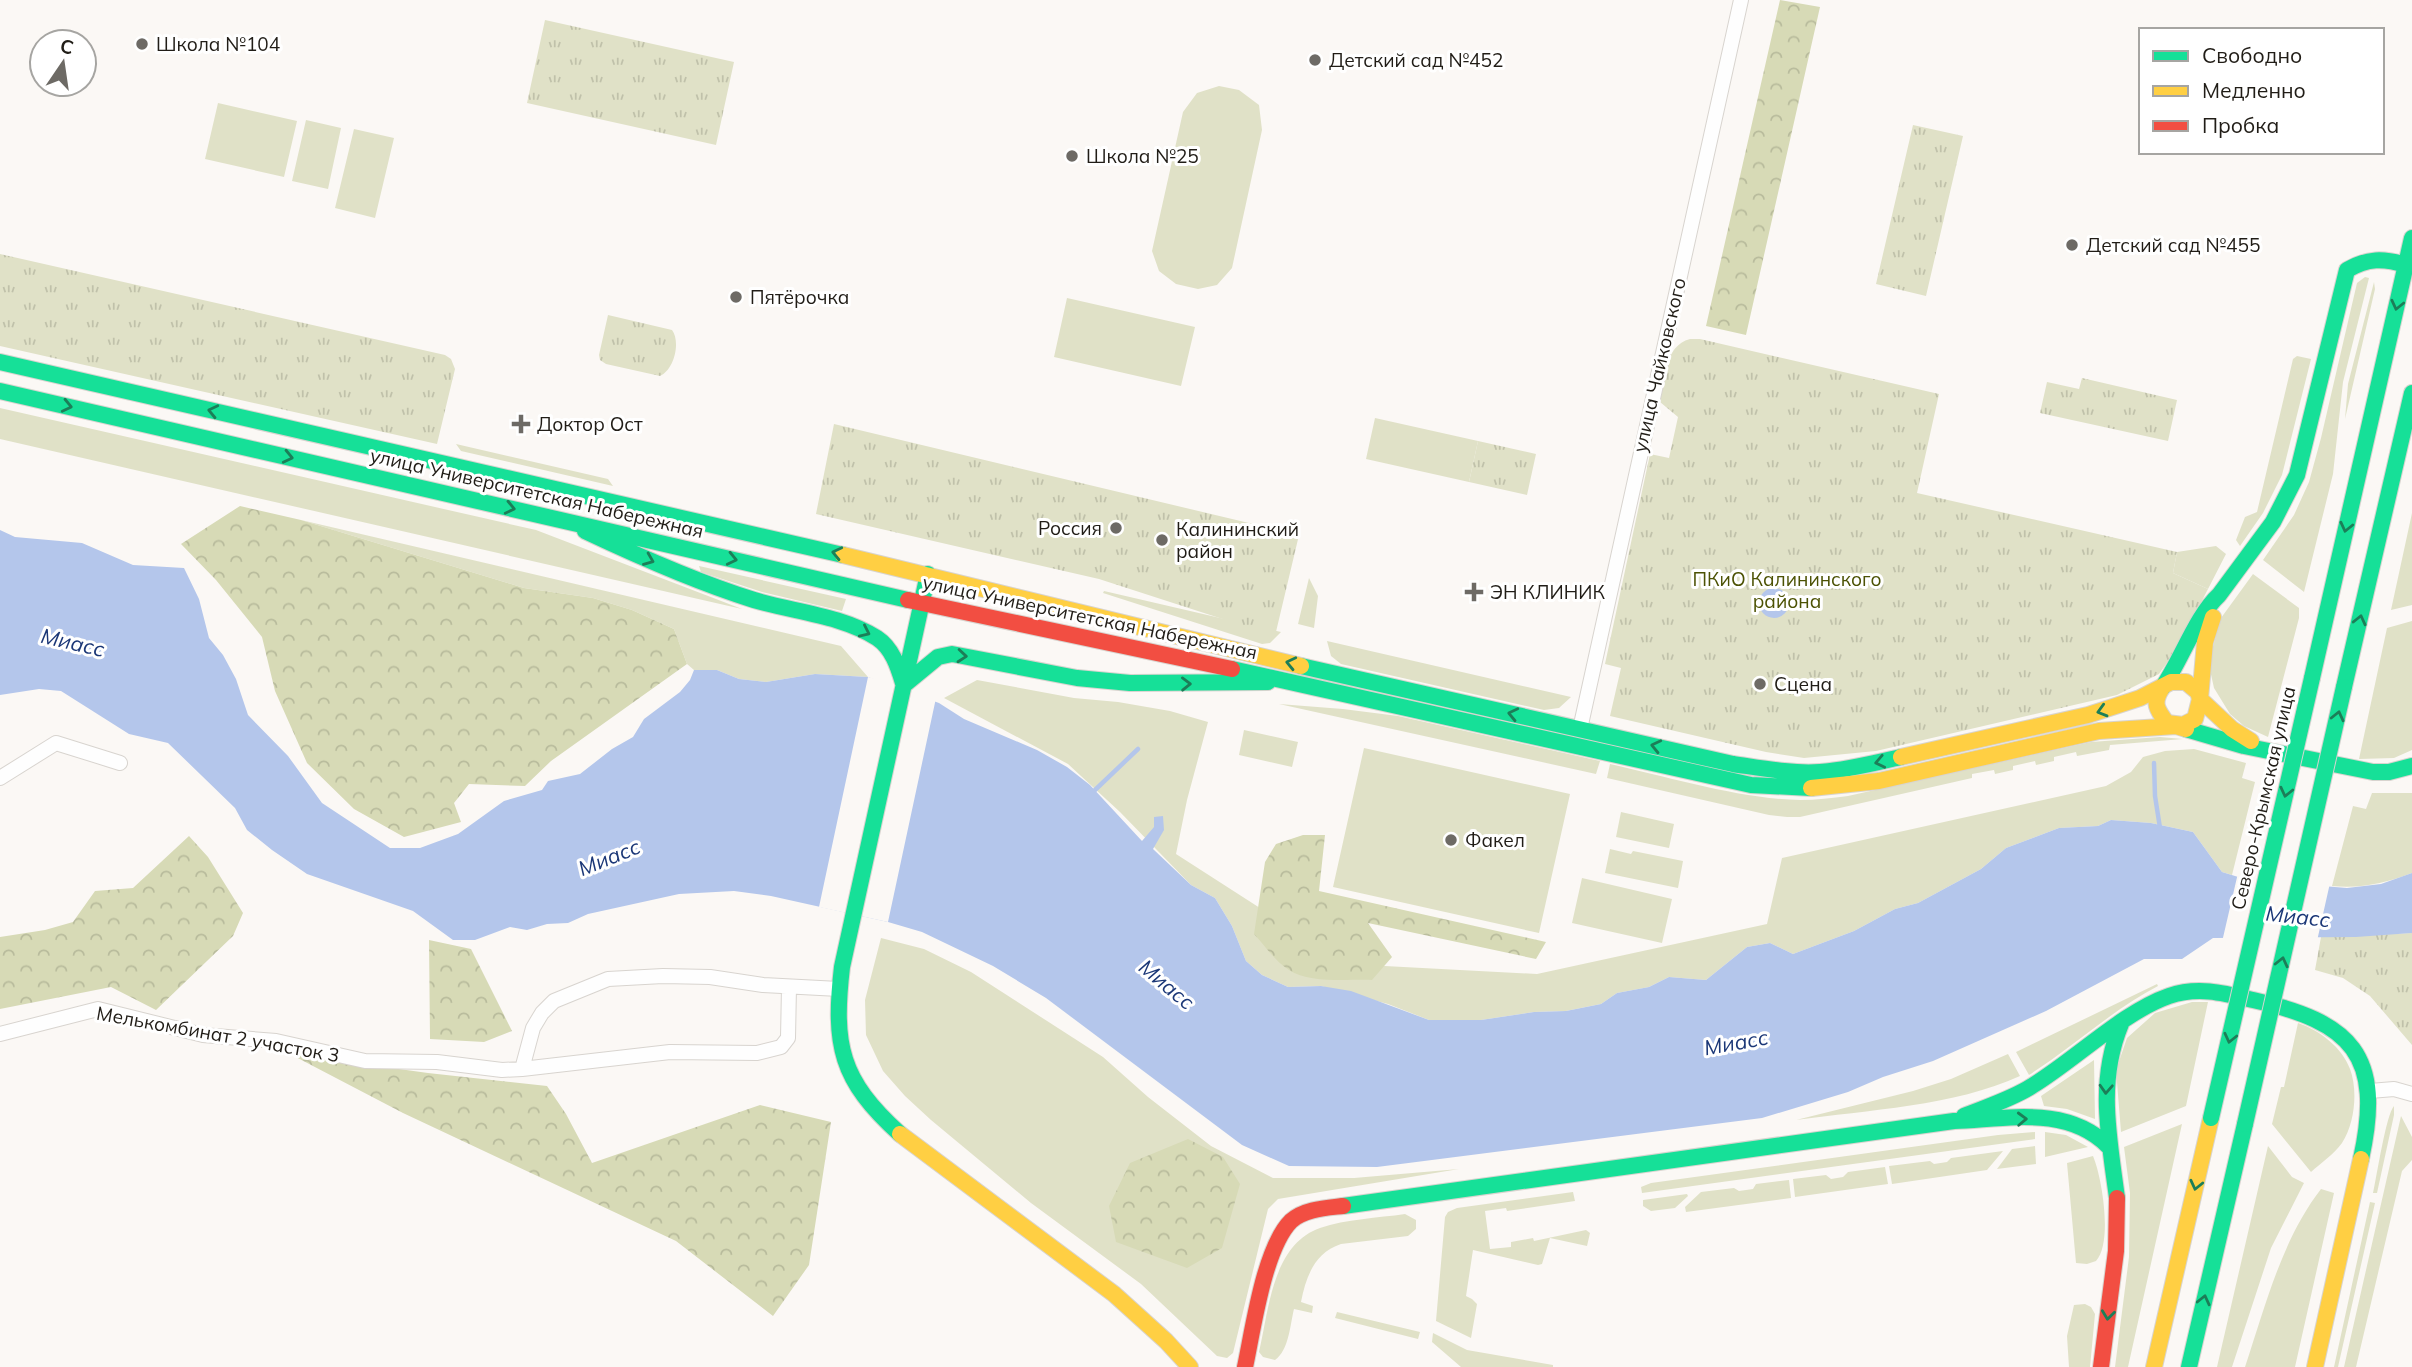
<svg xmlns="http://www.w3.org/2000/svg" width="2412" height="1367" viewBox="0 0 2412 1367" font-family="Mulish,sans-serif">
<defs>
<pattern id="forest-crowns" width="20" height="18" patternUnits="userSpaceOnUse" patternTransform="scale(1.75)"><rect width="20" height="18" fill="#d7dab6"/><path d="M2 6a3 3 0 1 1 6 0M12 15a3 3 0 1 1 6 0" fill="none" stroke="#b8bb9c"/></pattern>
<pattern id="park-tufts" width="24" height="20" patternUnits="userSpaceOnUse" patternTransform="scale(1.75)"><rect width="24" height="20" fill="#e0e1c7"/><path d="M3 7l-1-3M5 7V3M7 7l1-3M15 17l-1-3M17 17v-4M19 17l1-3" fill="none" stroke="#c0c1aa"/></pattern>
</defs>
<rect width="100%" height="100%" fill="#fbf8f5"/>
<path fill="#e0e1c7" d="M1219 86 1239 90 1259 105 1262 130 1232 268 1217 285 1198 289 1176 284 1159 271 1152 251 1183 112 1197 93Z
M218 103 297 121 284 177 205 159Z
M306 120 341 128 328 189 292 181Z
M354 129 394 138 375 218 335 208Z
M2365 277 2369 278 2343 382 2333 474 2304 592 2263 560 2294 515 2309 482 2321 438 2357 283Z
M2374 282 2375 289 2345 419 2348 384Z
M1067 298 1195 327 1181 386 1054 357Z
M2297 356 2311 359 2282 475 2263 513 2240 546 2236 540 2245 517 2257 512 2293 359Z
M0 408 536 530 742 609 0 439Z
M1375 418 1478 441 1469 482 1366 459Z
M456 444 608 479 613 486 461 451Z
M2412 513V605L2391 610Z
M301 520 841 646 868 677 815 674 766 682 739 679 717 670H694L687 664 674 629 632 610 593 598 524 588Z
M2216 546 2226 554 2208 589 2173 573 2177 552Z
M699 566 846 599 842 611 762 592 701 572Z
M2253 574 2299 608V618L2268 737 2244 726 2230 714 2214 688 2210 670 2209 661 2221 618Z
M1309 578 1318 596 1314 628 1298 624Z
M1104 591 1281 632 1270 643 1262 644 1103 593Z
M2412 621V750L2394 758 2359 759 2387 628Z
M1327 641 1571 697 1559 708 1544 710 1341 664 1331 656Z
M977 680 1074 698 1118 702 1170 711 1208 722 1187 800 1176 854 1347 964 1537 974 1767 924 1782 858 2106 786 2131 772 2143 757 2165 751 2194 749 2246 763 2242 778 2255 782 2232 875 2222 872 2193 832 2151 823 2111 820 2098 826 2059 828 2006 848 1981 869 1918 903 1895 909 1854 931 1793 954 1770 943 1747 947 1706 980 1669 977 1649 987 1617 993 1601 1004 1566 1011 1534 1012 1481 1020H1429L1388 1004 1321 986 1288 987 1262 975 1246 961 1232 926 1215 898 1191 885 1120 812 1068 764 944 698Z
M1279 704 1343 709 1398 716 1600 761 1596 774Z
M1244 730 1298 742 1292 767 1239 755Z
M2160 737 2183 739 2110 745 2109 750 2077 756 2076 752 2054 757V761L2036 765 2035 761 2013 766V770L1995 774 1994 770 1972 774V778L1800 817H1787L1769 815 1607 778 1610 764C1669 777 1740 799 1800 800 1816 800 1832 798 1848 796L2091 742Z
M1364 748 1570 794 1539 933 1333 887Z
M2372 793H2412V873C2385 883 2361 889 2332 886L2353 806 2366 809Z
M1621 812 1674 824 1669 848 1616 837Z
M1610 849 1631 854 1633 851 1683 861 1678 888 1605 873Z
M1582 878 1672 899 1662 943 1572 923Z
M881 938 924 949 971 972 1103 1057 1148 1097 1211 1146 1273 1178H1354L1459 1169 1278 1199 1268 1209 1233 1353 1227 1358 1217 1356 1141 1284 1031 1203 931 1120 905 1096 883 1071 866 1035 865 1000Z
M2157 984 2158 986C2112 1010 2073 1047 2029 1075L2016 1052Z
M2192 1002H2208L2186 1106 2121 1132 2116 1070 2127 1038 2155 1013Z
M2298 1023C2319 1030 2342 1047 2350 1069 2358 1090 2355 1123 2342 1143 2334 1154 2321 1163 2311 1172L2272 1124 2281 1087H2284Z
M2008 1054 2020 1076C1955 1106 1867 1110 1796 1120L1913 1091 1951 1079Z
M2094 1060 2095 1119 2067 1109 2044 1106 2041 1096Z
M2394 1106V1115L2377 1193H2373C2377 1175 2386 1115 2394 1106Z
M2401 1116 2412 1137V1160L2402 1171 2356 1367H2344Z
M2182 1124 2128 1367H2115L2129 1257 2130 1193 2124 1147Z
M2035 1132V1139L1642 1193 1641 1187 1651 1183 1998 1135Z
M2045 1132 2066 1135 2088 1147 2045 1157Z
M2035 1146 2036 1164 1997 1169 2012 1149Z
M2268 1146 2292 1177 2304 1183 2271 1248 2232 1367H2217Z
M2003 1151 1987 1170 1892 1184 1889 1166 1930 1161 1934 1164 1947 1162 1951 1158Z
M2093 1156C2102 1177 2113 1243 2096 1261L2087 1264 2076 1263 2067 1163Z
M1885 1167 1888 1184 1795 1197 1793 1179 1826 1175 1831 1179 1843 1177 1848 1172Z
M1789 1180 1791 1198 1686 1212 1685 1207 1701 1192 1734 1188 1739 1191 1753 1189 1756 1184Z
M2321 1189 2334 1193 2295 1367H2245C2265 1307 2282 1239 2321 1189Z
M1573 1192 1575 1201 1507 1211 1506 1208 1485 1211 1490 1249 1511 1247V1242L1533 1238 1534 1241 1586 1230 1590 1233 1587 1246 1550 1238 1542 1264 1538 1265 1473 1250 1466 1296 1472 1299 1477 1304 1471 1338 1436 1321 1445 1217 1448 1212 1457 1208Z
M1687 1194 1688 1196 1675 1208 1651 1211 1643 1206V1200Z
M2370 1202 2375 1203 2338 1367H2334Z
M1405 1214 1416 1220V1229L1408 1236 1341 1244C1314 1253 1306 1277 1301 1302L1313 1306 1312 1313 1294 1309C1290 1325 1289 1350 1275 1360L1263 1357 1259 1352C1269 1310 1272 1245 1320 1228 1346 1219 1378 1218 1405 1214Z
M2085 1304 2091 1307 2095 1314 2090 1367H2069L2067 1336 2074 1305Z
M1337 1312 1420 1332 1418 1339 1335 1318Z
M1433 1333 1467 1350 1553 1365V1367H1461L1432 1342Z"/>
<path fill="url(#forest-crowns)" d="M1780 0 1820 7 1746 335 1706 326Z
M240 506 301 520 524 588 593 598 632 610 674 629 687 664 551 761 525 786 469 784 454 803 461 822 404 837 354 809 307 763 275 691 262 637 216 580 181 544Z
M1303 835H1325L1319 891 1546 942 1536 959 1368 923 1392 957 1372 980C1348 979 1310 984 1289 970 1275 961 1265 946 1254 934L1265 862 1276 844Z
M189 836 208 857 243 913 233 936 156 1010 111 987 0 1009V937L45 930 73 922 95 891 133 888Z
M429 940 471 949 512 1031 484 1042 430 1039Z
M290 1054 428 1073 547 1086 566 1114 592 1163 760 1105 831 1122 809 1265 773 1316 676 1241 403 1113Z
M1188 1139 1223 1157 1240 1184 1222 1248 1187 1268 1116 1242 1109 1206 1130 1163Z"/>
<path fill="url(#park-tufts)" d="M545 20 734 62 716 145 527 103Z
M1913 125 1963 136 1926 296 1876 284Z
M0 254 445 355 451 359 455 369 437 444 0 346Z
M608 315 672 330C681 342 674 370 660 376L606 364 600 360 599 355Z
M1690 339H1700L1939 394 1917 493 2177 552 2173 573 2208 589 2178 647 2159 674 2117 695 1876 751 1804 758 1766 752 1610 716 1621 668 1605 664 1650 454 1669 458 1678 417 1660 402C1665 379 1664 346 1690 339Z
M2082 378 2177 400 2168 441 2040 413 2047 382 2079 389Z
M834 424 1299 535 1275 636 1099 579 816 514Z
M1478 441 1536 454 1527 495 1469 482Z
M2412 933V1045L2370 996 2343 978 2315 970 2321 937Z"/>
<path fill="#b4c6eb" d="M0 530 15 537 82 543 133 565 184 568 199 599 209 638 223 655 236 679 248 715 288 756 322 803 390 848H420L458 834 504 801 542 790 548 781 580 774 612 749 633 737 644 719 680 692 690 680 694 670H717L739 679 766 682 815 674 868 677 939 703 964 719 1037 750 1067 767 1090 785 1142 841 1154 827V817L1163 816 1164 830 1153 849 1191 885 1215 898 1232 926 1246 961 1262 975 1288 987 1321 986 1351 991 1429 1020H1481L1534 1012 1566 1011 1601 1004 1617 993 1649 987 1669 977 1706 980 1747 947 1770 943 1793 954 1854 931 1895 909 1918 903 1981 869 2006 848 2059 828 2098 826 2111 820 2151 823 2193 832 2222 872 2248 880 2347 888 2381 884 2412 873V933L2356 937 2213 938 2182 959H2144L2046 1011 1933 1061 1883 1077 1848 1092 1762 1118 1377 1167 1289 1166 1242 1145 1046 998 993 966 922 932 888 922 771 896 734 891 679 894 588 914 568 923 547 924 527 930 510 927 475 940H453L413 911 307 874 272 850 247 830 235 808 168 743 129 734 61 691 39 689 0 695Z
M1759 603a15 15 0 1 1 30 0a15 15 0 1 1-30 0Z"/>
<path fill="#fbf8f5" d="M868 677 893 683 936 698 888 922 819 907Z
M2238 873 2249 877 2330 883 2317 941 2222 942Z"/>
<g fill="none" stroke-linecap="round" stroke-linejoin="round">
<path stroke="#b4c6eb" stroke-width="4.5" d="M2154 763 2155 796 2160 828
M1089 793 1095 790 1138 749"/>
<g stroke="#d8d4cf" stroke-width="16">
<path id="street" d="M1580 729 1741 0
M0 778 56 743 120 763
M0 1034 98 1009 203 1035 276 1041 365 1061 437 1062 502 1070 522 1069 670 1052 757 1053 781 1047 788 1038 789 987
M522 1069 533 1028 542 1013 554 1001 608 979 663 976 710 977 763 985 839 989
M2370 1091 2394 1089 2412 1094"/>
</g>
<g stroke="#d8d4cf" stroke-width="18">
<path id="fast" d="M0 362 843 555
M0 391 908 600
M585 531C640 557 696 582 754 600 794 612 841 615 877 638 892 648 898 666 903 683
M1301 666 1733 764C1761 768 1792 774 1820 772 1848 770 1875 763 1901 757
M1232 669 1751 785 1811 788
M2312 678 2412 238
M904 685 938 657 952 654 1077 678 1130 683 1268 682
M2344 687 2412 393
M2162 688C2181 661 2196 616 2219 595L2273 522 2297 475 2347 270C2368 258 2383 258 2406 265
M2186 729 2244 746 2373 772H2389L2412 766
M1964 1116C1986 1107 2012 1099 2032 1086 2075 1060 2123 1012 2169 996 2198 986 2224 993 2253 1000 2352 1022 2384 1055 2361 1159
M900 1134C840 1080 833 1045 842 967L928 574
M2117 1198C2109 1137 2097 1082 2121 1024
M1343 1206 1954 1121C2007 1119 2067 1105 2108 1146
M2189 1367 2245 1124"/>
</g>
<g stroke="#d8d4cf" stroke-width="18">
<path id="slow" d="M843 555 1301 666
M2213 617 2205 642 2200 699 2232 729 2251 741
M1901 757 2088 715 2140 698 2171 682H2186L2198 692 2200 699 2195 719 2183 725 2167 723C2157 710 2152 703 2162 688
M1811 788 1879 781 2099 731 2176 726 2186 729
M900 1134 1114 1294 1166 1341 1190 1367
M2154 1367 2211 1118
M2315 1367 2361 1159"/>
</g>
<g stroke="#d8d4cf" stroke-width="18">
<path id="jam" d="M908 600 1232 669
M1245 1367C1253 1330 1264 1248 1291 1221 1304 1209 1326 1208 1343 1206
M2101 1367 2116 1251 2117 1198"/>
</g>
<use href="#street" stroke="#fefefe" stroke-width="14"/>
<use href="#fast" stroke="#16e098" stroke-width="16"/>
<use href="#slow" stroke="#ffcf43" stroke-width="16"/>
<use href="#jam" stroke="#f24e42" stroke-width="16"/>
<g stroke="#d5d4d1" stroke-width="18" stroke-linecap="butt">
<path id="fast-bridge" d="M2211 1118 2312 678
M2245 1124 2344 687"/>
</g>
<use href="#fast-bridge" stroke="#16e098" stroke-width="16"/>
</g>
<defs><path id="oneway-chevron" d="M-2-3.5L2.5 0L-2 3.5" fill="none" stroke-width="1.6" stroke-linecap="round" stroke-linejoin="round" transform="scale(1.75)"/></defs>
<g stroke="#1c7e58">
<use href="#oneway-chevron" transform="translate(2397 305) rotate(103)"/>
<use href="#oneway-chevron" transform="translate(67 406) rotate(13)"/>
<use href="#oneway-chevron" transform="translate(213 411) rotate(-167)"/>
<use href="#oneway-chevron" transform="translate(288 457) rotate(13)"/>
<use href="#oneway-chevron" transform="translate(510 508) rotate(13)"/>
<use href="#oneway-chevron" transform="translate(2346 527) rotate(103)"/>
<use href="#oneway-chevron" transform="translate(837 553) rotate(-167)"/>
<use href="#oneway-chevron" transform="translate(732 559) rotate(13)"/>
<use href="#oneway-chevron" transform="translate(649 560) rotate(22)"/>
<use href="#oneway-chevron" transform="translate(2360 620) rotate(-77)"/>
<use href="#oneway-chevron" transform="translate(865 632) rotate(25)"/>
<use href="#oneway-chevron" transform="translate(962 656) rotate(5)"/>
<use href="#oneway-chevron" transform="translate(1291 663) rotate(-167)"/>
<use href="#oneway-chevron" transform="translate(1186 684) rotate(-1)"/>
<use href="#oneway-chevron" transform="translate(2102 711) rotate(164)"/>
<use href="#oneway-chevron" transform="translate(1513 714) rotate(-167)"/>
<use href="#oneway-chevron" transform="translate(2338 716) rotate(-77)"/>
<use href="#oneway-chevron" transform="translate(1656 746) rotate(-167)"/>
<use href="#oneway-chevron" transform="translate(1880 762) rotate(168)"/>
<use href="#oneway-chevron" transform="translate(2286 792) rotate(103)"/>
<use href="#oneway-chevron" transform="translate(2282 962) rotate(-77)"/>
<use href="#oneway-chevron" transform="translate(2230 1038) rotate(103)"/>
<use href="#oneway-chevron" transform="translate(2106 1089) rotate(93)"/>
<use href="#oneway-chevron" transform="translate(2022 1119) rotate(-2)"/>
<use href="#oneway-chevron" transform="translate(2196 1185) rotate(103)"/>
<use href="#oneway-chevron" transform="translate(2204 1300) rotate(-77)"/>
<use href="#oneway-chevron" transform="translate(2108 1315) rotate(97)"/>
</g>
<g fill="#6d6a65" stroke="#fff" stroke-width="2.5">
<circle cx="142" cy="44" r="7"/>
<circle cx="1315" cy="60" r="7"/>
<circle cx="1072" cy="156" r="7"/>
<circle cx="2072" cy="245" r="7"/>
<circle cx="736" cy="297" r="7"/>
<path d="M517.5 413.5h7v7h7v7h-7v7h-7v-7h-7v-7h7z"/>
<circle cx="1116" cy="528" r="7"/>
<circle cx="1162" cy="540" r="7"/>
<path d="M1470.5 581.5h7v7h7v7h-7v7h-7v-7h-7v-7h7z"/>
<circle cx="1760" cy="684" r="7"/>
<circle cx="1451" cy="840" r="7"/>
</g>
<g text-anchor="middle" dominant-baseline="central" stroke-width="6" stroke-linejoin="round" paint-order="stroke">
<g font-size="19" fill="#211d17" stroke="#fff" text-anchor="start">
<text x="156" y="44">Школа №104</text>
<text x="1329" y="60">Детский сад №452</text>
<text x="1086" y="156">Школа №25</text>
<text x="2086" y="245">Детский сад №455</text>
<text x="750" y="297">Пятёрочка</text>
<text x="537" y="424">Доктор Ост</text>
<text x="1102" y="528" text-anchor="end">Россия</text>
<text x="1176" y="529">Калининский<tspan x="1176" dy="22">район</tspan></text>
<text x="1490" y="592">ЭН КЛИНИК</text>
<text x="1774" y="684">Сцена</text>
<text x="1465" y="840">Факел</text>
</g>
<g font-size="19" fill="#211d17" stroke="#fff">
<text transform="translate(1659 365) rotate(-77)">улица Чайковского</text>
<text transform="translate(537 493) rotate(13)">улица Университетская Набережная</text>
<text transform="translate(1090 617) rotate(12)">улица Университетская Набережная</text>
<text transform="translate(2263 798) rotate(-77)">Северо-Крымская улица</text>
<text transform="translate(218 1034) rotate(10)">Мелькомбинат 2 участок 3</text>
</g>
<g font-size="19" fill="#4c5204" stroke="#fff">
<text x="1787" y="579">ПКиО Калининского<tspan x="1787" dy="22">района</tspan></text>
</g>
<g font-size="21" font-style="italic" fill="#1b3777" stroke="#fff">
<text transform="translate(73 642) rotate(13)">Миасс</text>
<text transform="translate(609 857) rotate(-22)">Миасс</text>
<text transform="translate(2298 916) rotate(6)">Миасс</text>
<text transform="translate(1167 984) rotate(40)">Миасс</text>
<text transform="translate(1736 1042) rotate(-10)">Миасс</text>
</g>
</g>
<rect x="2139" y="28" width="245" height="126" fill="#ffffff" stroke="#a6a5a2" stroke-width="2"/>
<rect x="2153" y="51" width="35" height="10" fill="#16e098" stroke="#a6a5a2" stroke-width="2"/>
<text x="2202" y="63" font-size="21" fill="#211d17">Свободно</text>
<rect x="2153" y="86" width="35" height="10" fill="#ffcf43" stroke="#a6a5a2" stroke-width="2"/>
<text x="2202" y="98" font-size="21" fill="#211d17">Медленно</text>
<rect x="2153" y="121" width="35" height="10" fill="#f24e42" stroke="#a6a5a2" stroke-width="2"/>
<text x="2202" y="133" font-size="21" fill="#211d17">Пробка</text>
<g transform="translate(63 63) rotate(13)"><circle r="33" fill="#ffffff" stroke="#a6a5a2" stroke-width="2"/>
<path d="M0-5L12 26L0 18L-12 26Z" fill="#6d6a65"/>
<text y="-10" font-size="19" font-weight="bold" text-anchor="middle" fill="#211d17">С</text>
</g>
</svg>
